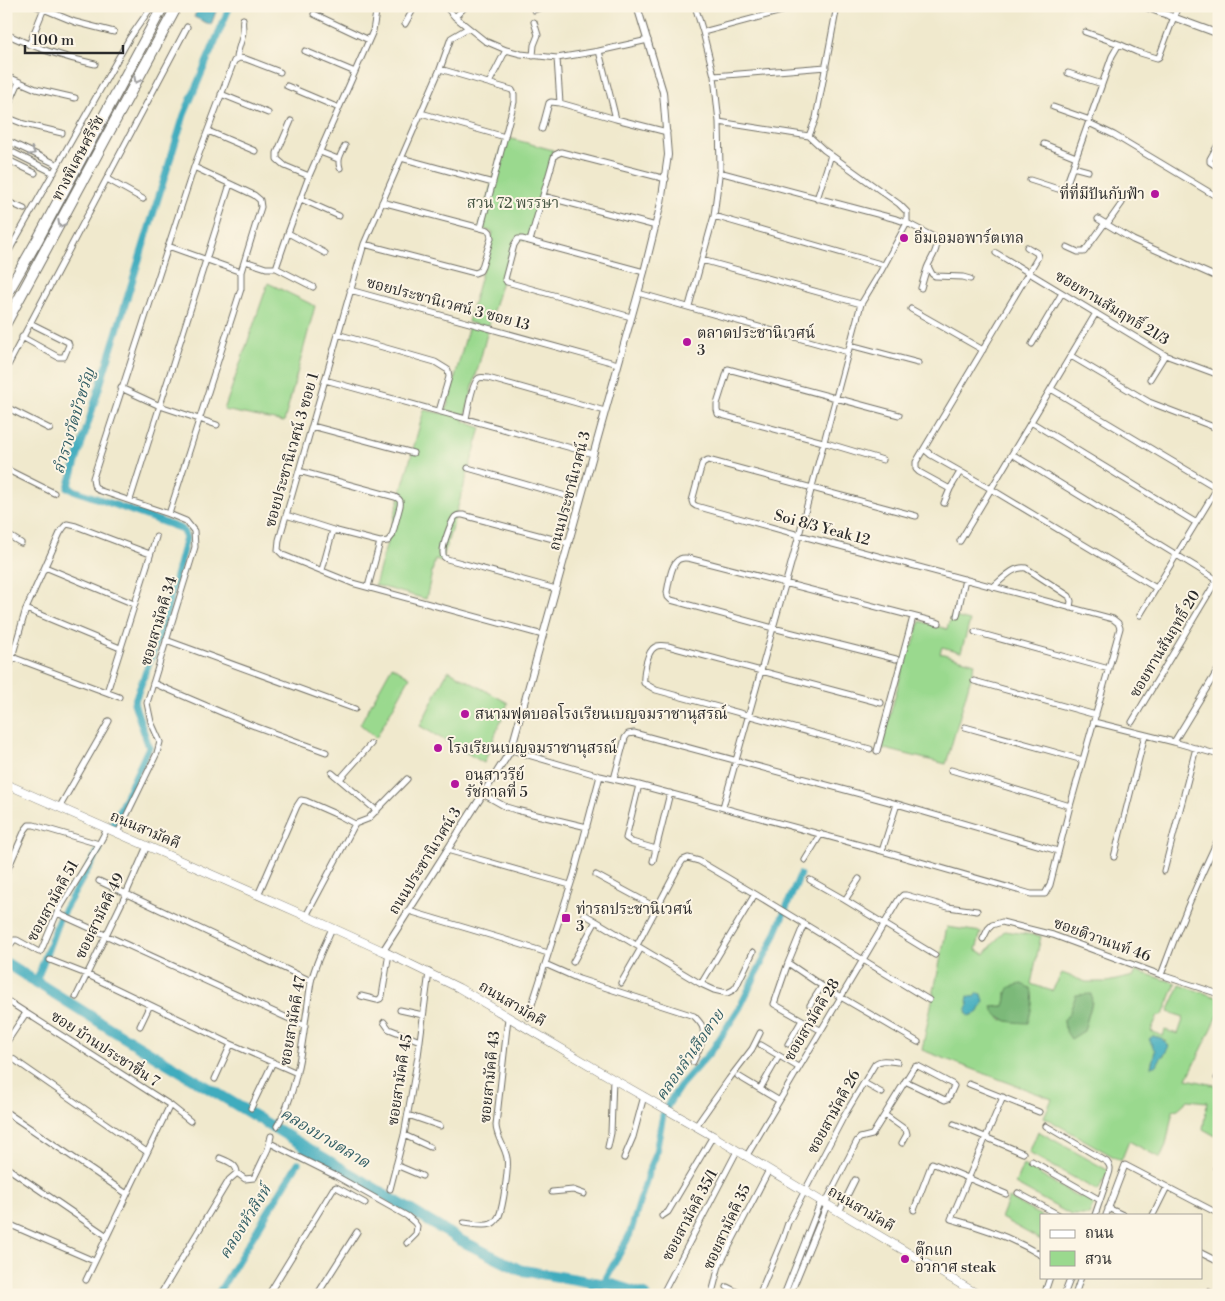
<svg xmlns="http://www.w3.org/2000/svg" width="1225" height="1301" viewBox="0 0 1225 1301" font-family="'Libre Bodoni','Noto Serif Thai',serif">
<rect width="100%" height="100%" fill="#fcf5e5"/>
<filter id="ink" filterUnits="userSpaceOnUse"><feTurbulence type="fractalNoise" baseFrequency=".02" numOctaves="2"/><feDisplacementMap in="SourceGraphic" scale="10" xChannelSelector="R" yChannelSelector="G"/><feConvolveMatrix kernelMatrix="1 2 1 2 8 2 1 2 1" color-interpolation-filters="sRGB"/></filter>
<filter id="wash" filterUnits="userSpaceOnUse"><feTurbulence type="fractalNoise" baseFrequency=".0096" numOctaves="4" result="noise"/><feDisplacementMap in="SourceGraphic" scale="20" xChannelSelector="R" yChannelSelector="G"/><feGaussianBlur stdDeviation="1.12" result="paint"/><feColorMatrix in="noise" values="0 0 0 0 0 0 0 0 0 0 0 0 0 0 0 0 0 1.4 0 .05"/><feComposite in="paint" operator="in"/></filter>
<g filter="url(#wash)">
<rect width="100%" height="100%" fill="#f0e9cd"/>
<path fill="#9ad98e" stroke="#62825c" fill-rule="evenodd" d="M505 137 553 150 528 241 515 238 488 328 468 322 493 232 479 228Z
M268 283 315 306 284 422 224 410Z
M469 325 488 330 464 421 481 428 442 561 435 559 426 599 375 585 424 410 445 414Z
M951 616 970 621 961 652 942 647 940 653 975 663 946 764 881 748 909 645 913 646 920 621 947 629Z
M392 666 410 677 376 738 360 724Z
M448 670 508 703 484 763 420 726Z
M947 927 981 932 976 950 985 954 1004 931 1041 936 1031 984 1052 991 1062 973 1086 982H1107L1134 976 1136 971 1176 983 1163 1015 1157 1017 1151 1031 1163 1036 1165 1030 1178 1034 1184 1017 1168 1012 1180 985 1219 998V1014L1187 1079 1219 1086V1138L1203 1129 1207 1102 1188 1100 1178 1109 1173 1110 1166 1145 1160 1158 1129 1141 1121 1161 1044 1117 1052 1099 922 1050ZM1006 992 1010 1021 1001 1020 992 1007 1004 1006 1006 1000ZM1092 1002 1084 1031 1065 1030 1064 1020 1069 1014ZM1153 1036 1161 1038 1166 1042V1053L1159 1060 1157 1065 1151 1066 1155 1051Z
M1038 1131 1109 1171 1098 1191 1029 1153Z
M1023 1165 1080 1198 1082 1195 1095 1202 1089 1215H1071L1015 1184Z
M1009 1198 1041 1216V1240L1001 1218Z"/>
<path fill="#7bb979" stroke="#537252" d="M1022 984C1023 985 1028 987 1030 988 1036 995 1030 1015 1028 1023 1013 1022 998 1023 992 1007L1004 1006C1007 998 1005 994 1010 987Z
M1091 994 1092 1002 1084 1031 1071 1039 1065 1030 1064 1020 1069 1014 1076 995Z"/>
<path fill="#40acbe" stroke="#366c74" d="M199 6H218L211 25 194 17Z
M978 993 982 994 984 1001 979 1012 969 1016 966 1012 969 1004 967 1002 968 996 975 997Z
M1153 1036 1161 1038 1169 1046C1166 1054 1160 1057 1157 1065L1151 1067 1155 1051 1149 1039Z"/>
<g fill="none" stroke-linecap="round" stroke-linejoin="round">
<path stroke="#40acbe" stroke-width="7" d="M112 826 149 747 134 703 163 626 186 538 182 529 68 488 184 115 230 6
M36 982 59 919 99 850
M303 1154 307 1147
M603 1284 630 1234 649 1171 655 1157 663 1115 669 1103 680 1086 713 1049 740 1007 771 944 800 875
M217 1295 298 1163
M590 1295 594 1282"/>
<path stroke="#40acbe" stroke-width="11" d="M6 963 114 1031 460 1240 520 1270 603 1284H610L645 1295"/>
</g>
</g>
<g filter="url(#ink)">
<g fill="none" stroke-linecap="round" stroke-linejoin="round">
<g stroke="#706e64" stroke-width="7">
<path id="minor" d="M36 6 75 22 114 32
M445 6 455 17 485 41 506 50 521 54 557 58 599 51 648 40
M534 10 545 6
M314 14 369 40
M455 17 466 6
M405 24 415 6
M468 28 451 38 440 69 364 244 279 540 278 550 283 555 352 583 543 635
M703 32 800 6
M1085 32 1119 44
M6 34C37 49 62 57 95 64
M29 45 45 6
M305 51 355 72
M599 51 616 119
M533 56 534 45 538 35 534 22
M557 58 560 103
M237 59C237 49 243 39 243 31 243 26 242 23 243 19
M440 69 512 90 514 94V102L481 227
M1068 73 1102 84
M6 76 36 89 75 98
M714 76 826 67
M489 83 506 50
M287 86 339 108
M221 94 268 113
M1053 107 1090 120
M6 111 19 82
M421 113 505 137
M6 117 24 124 62 133
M291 121 277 153V159L285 166 309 176
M719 122 809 136 824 150 899 204 907 212V223L881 271 861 304 799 535 723 807
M1089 123 1114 135 1219 198
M542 129 549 103 551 102 560 103 616 119 667 132
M208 131 255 151
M809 136 816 118 837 6
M6 140 58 165
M1219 143 1210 159V162L1219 168
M1044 144 1076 157
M6 149 54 173
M320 152 338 159
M401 158 493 183
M6 159 35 173
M1073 167 1088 171
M340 168C337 159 341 154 345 146
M719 172 896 219 907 223 934 237C941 248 931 257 927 268 925 274 923 281 921 288
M107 179 143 199
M1030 180 1058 189H1063L1066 186 1112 56 1119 44 1137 52 1157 58 1159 57 1178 6
M543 196 656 226
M301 199 339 216
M817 199 831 155
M6 201 24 209
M714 216 884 265
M1098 219 1133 240 1219 278
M1107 224 1122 203
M288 233 325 253
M530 241 554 157 555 155 561 152 666 179
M6 244H7
M364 244 475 273 480 271 482 267 491 238 490 232 488 230 382 202
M168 246 241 272
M1067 247 1078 252H1084L1105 223
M996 253 1165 355 1219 375
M6 256 129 39 152 6
M702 260 861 304
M245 261 266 268H276L288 233 309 176 373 31 377 6
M928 266 932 274 935 276 963 277 970 279
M276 268 313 287
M350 290 618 364
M638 293 848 352
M689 306 714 216 720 168 719 122 714 76 703 32 695 6
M911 309 983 350
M631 317 507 282 505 279 514 245 518 239H522L644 272
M337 334 435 362 448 370 449 377 439 411
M22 337 58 357H64L69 345 68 342 30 323
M1032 344 1062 293
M850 345 918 363
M1071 356 1149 402 1219 429
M6 369 187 27
M1150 379 1165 355
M325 380 593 454
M121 388 160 406 217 425
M1051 389 1217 488
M6 407 50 429
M466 419C468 410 472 382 479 378 482 377 485 378 488 378L605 411
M1031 422 1195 522
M312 426 413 453
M924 449 931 455 991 489 1156 588
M1012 454 1219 581
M883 460 823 442 718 414 717 410V404L728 369 899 415
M468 468 580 500
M6 469 54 493
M950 489 919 472 916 469V462L1038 257 1037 253 1027 247
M130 500 230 184
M944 503 950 489 960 472
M169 514 241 289V272L261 207 260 200 254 195 194 167
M286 515 333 530 380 542 388 541 392 536 400 506C401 501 400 499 395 497L299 471
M6 534 21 543
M960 541 1096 313
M45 567 134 604
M322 570 333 530
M368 587 380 542
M993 587C1003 579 1013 566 1026 568L1069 596 1071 601 1070 608
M556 589 447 559C444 557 443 557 443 553 442 546 451 522 455 517 458 514 459 515 463 515L568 543
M26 609 120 648
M1140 615 1219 485
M957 616 965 579
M975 632 1109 669
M166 640 355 709
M12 657 119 697
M896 659 773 628 671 600 668 597 667 592C669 583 671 562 680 559 684 557 688 558 692 559L939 623
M6 679 12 657 26 609 60 533 64 527 67 524 76 526 150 554
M974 681 1096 715
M153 683 249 724 326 752
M107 692 156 537
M1094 722 1174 742 1219 755
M1132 722 1218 578
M965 727 1083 760
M1174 742 1219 668
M870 749 656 690 644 683C643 674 647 651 655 647 659 644 663 646 668 646L881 703
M511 750 600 776 639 785 882 851 1031 894H1045L1050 885 1070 806 1120 628 1118 623 1113 619 799 535 696 506 693 504 692 501 702 464 704 462 708 460 916 516
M877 751 913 617
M951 770 1070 806
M332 773 377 811
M340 779 371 744
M614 779 625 738 628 734 634 733 897 804 1058 851
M639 785 626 838 632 842 656 849 670 793
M483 794 506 807 516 810 587 827
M59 808 109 721
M355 824 368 819 407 779
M118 833 157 753 160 742 151 722 147 703 195 547 194 531 186 521 169 514 98 490 94 485 93 478 194 167 234 61 239 58 246 59 280 72
M447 850 570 885
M882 851 897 804
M1114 857 1145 735
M805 860 821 834
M653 861 656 849
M1164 871 1196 748
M6 873 25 830 29 825H34L99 844
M596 875 657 908
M810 880 845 900 935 955
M99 881 311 981
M258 895 297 806 301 800 306 801 340 816 355 824
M845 900 859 879
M409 911 503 939 548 953
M57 913 305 1026
M584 914 701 984 714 990 727 993 733 990 736 987 753 952
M306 916 355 824
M804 924 788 963 774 1004 820 1030
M983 939 988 929 992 925 1002 922 1053 935 1161 975 1219 994
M6 942 11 944 14 940H17L39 952 41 951 57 913 99 844 107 829
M637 945 679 866 683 860 688 858 699 861 755 894 929 1000
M50 960 86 974 231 1044 297 1073
M573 962 596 921
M788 963 822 986 918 1042
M545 964 579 979 694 1016C697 1019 700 1022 702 1026 707 1036 697 1053 693 1062
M1161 975C1178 928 1197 883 1218 839
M621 983 641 948
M701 984 755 894
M361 996 377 1000 380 999 382 996 389 953
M76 997 126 894 147 846
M6 1000 170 1105 190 1121
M810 1005 822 986
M400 1010 423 1015
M528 1017 574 874 600 776
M384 1022 389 1029 420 1041
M140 1026 150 1005
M1216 1026 1219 1027
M6 1043 26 1013
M788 1044 802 1020
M761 1045 798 1067
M6 1054 147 1152
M738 1076 778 1100
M1217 1078 1219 1075
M215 1079 231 1044
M864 1083 882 1093
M969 1084 1039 1112
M760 1089 779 1056
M1003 1097 951 1219C982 1227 1014 1239 1041 1255
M251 1108 273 1062
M6 1112 127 1194
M408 1115 440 1126
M885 1115 906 1130 907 1134 902 1143
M954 1124 1023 1153
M277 1126C295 1098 302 1049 306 1016 308 1005 309 993 311 982 315 963 325 945 332 928
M696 1126 729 1079 752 1049 760 1033
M1046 1126 1107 1162C1110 1166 1111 1168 1109 1174L1095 1215
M404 1135 430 1147
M270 1143 336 1176 407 1216 414 1222 417 1226 416 1234 407 1243
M608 1147 611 1133 613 1079
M746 1157 899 899 903 895H906L948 907 977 911
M220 1158C227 1161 237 1164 237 1173
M624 1158 633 1137 644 1096
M1032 1161 1100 1200
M396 1165 422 1176
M6 1167 107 1236
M1216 1168 1219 1160
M390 1189 404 1135 418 1056 429 972
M552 1192 573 1190 584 1194
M1018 1193 1059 1215
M825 1204 857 1141 860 1138 872 1135 914 1067 918 1066 952 1084 954 1086 948 1099 945 1100 905 1081
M1108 1208 1123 1215
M914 1210 932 1163 1006 1194
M839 1212 855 1180
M1106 1215 1125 1165 1219 1214
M1153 1215 1167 1187
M662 1216 668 1212 713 1136
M6 1223 94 1261
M464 1223C472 1224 484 1227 491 1224 495 1223 497 1219 499 1216 503 1207 509 1167 507 1158 505 1146 496 1137 496 1125L508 1018
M1201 1253 1215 1260
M86 1280 170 1105
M727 1287 743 1295
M1209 1292 1216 1295
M160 1295 229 1180 237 1173 245 1179 254 1178 268 1149 271 1136
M267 1295 270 1292 333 1189 336 1187 365 1203
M317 1295 357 1232
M662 1295 737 1151
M711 1295C715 1285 716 1275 719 1266L769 1170
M759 1295 783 1238 788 1223 844 1116 875 1064C881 1059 889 1061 897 1062
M784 1295 821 1201
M790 1295 827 1205
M1044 1295 1050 1277
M1064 1295 1071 1277
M1075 1295 1081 1277"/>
</g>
<g stroke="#706e64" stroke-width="8">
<path id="tertiary" d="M1143 6 1219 34
M383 951 511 750 644 272 661 203 668 155 663 92 637 6"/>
</g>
<g stroke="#706e64" stroke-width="9">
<path id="secondary" d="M6 784 306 916 383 951 459 988 613 1079 713 1136 821 1201 979 1295"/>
</g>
<g stroke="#706e64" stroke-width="12">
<path id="motorway" d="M6 295 38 239 163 6
M6 323 177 6"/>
</g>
<use href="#minor" stroke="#fff" stroke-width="5"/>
<use href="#tertiary" stroke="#fff" stroke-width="6"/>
<use href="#secondary" stroke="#fff" stroke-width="8"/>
<use href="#motorway" stroke="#fff" stroke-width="10"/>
</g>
<defs><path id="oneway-chevron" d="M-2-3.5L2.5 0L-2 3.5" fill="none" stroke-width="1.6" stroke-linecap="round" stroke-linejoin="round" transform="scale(1.25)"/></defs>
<g stroke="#a0a0a0">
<use href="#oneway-chevron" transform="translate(137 80) rotate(118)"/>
<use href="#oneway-chevron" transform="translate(32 152) rotate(26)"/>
<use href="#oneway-chevron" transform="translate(61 224) rotate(118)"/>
</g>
</g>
<g fill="#b5179e" stroke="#fcf5e5" stroke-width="2">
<circle cx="1155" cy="194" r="5"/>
<circle cx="904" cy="238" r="5"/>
<circle cx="687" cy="342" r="5"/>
<circle cx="465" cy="714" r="5"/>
<circle cx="438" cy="748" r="5"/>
<circle cx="455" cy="784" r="5"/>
<rect x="561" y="913" width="10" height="10" rx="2.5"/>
<circle cx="905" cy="1259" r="5"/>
</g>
<g text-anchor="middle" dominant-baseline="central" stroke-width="4" stroke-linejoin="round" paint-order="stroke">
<g font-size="15" fill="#2b2b2b" stroke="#fcf5e5">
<text transform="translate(78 158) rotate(-62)">ทางพิเศษศรีรัช</text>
<text transform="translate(448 304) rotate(15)">ซอยประชานิเวศน์ 3 ซอย 13</text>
<text transform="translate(1112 308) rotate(31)">ซอยทานสัมฤทธิ์ 21/3</text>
<text transform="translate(292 450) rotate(-74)">ซอยประชานิเวศน์ 3 ซอย 1</text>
<text transform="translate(570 491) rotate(-75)">ถนนประชานิเวศน์ 3</text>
<text transform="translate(822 528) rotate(15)">Soi 8/3 Yeak 12</text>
<text transform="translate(159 621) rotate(-73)">ซอยสามัคคี 34</text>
<text transform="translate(1165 644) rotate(-59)">ซอยทานสัมฤทธิ์ 20</text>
<text transform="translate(145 830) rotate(23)">ถนนสามัคคี</text>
<text transform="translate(425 861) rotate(-58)">ถนนประชานิเวศน์ 3</text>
<text transform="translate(53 901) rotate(-61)">ซอยสามัคคี 51</text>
<text transform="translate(100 916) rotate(-64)">ซอยสามัคคี 49</text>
<text transform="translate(1102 940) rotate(20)">ซอยติวานนท์ 46</text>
<text transform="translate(512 1004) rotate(31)">ถนนสามัคคี</text>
<text transform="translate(812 1020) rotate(-59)">ซอยสามัคคี 28</text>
<text transform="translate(293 1021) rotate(-80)">ซอยสามัคคี 47</text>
<text transform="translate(105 1049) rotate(33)">ซอย บ้านประชาชื่น 7</text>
<text transform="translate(490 1077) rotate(-84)">ซอยสามัคคี 43</text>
<text transform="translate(400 1080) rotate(-81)">ซอยสามัคคี 45</text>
<text transform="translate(834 1112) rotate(-61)">ซอยสามัคคี 26</text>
<text transform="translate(861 1209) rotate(31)">ถนนสามัคคี</text>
<text transform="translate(690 1215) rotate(-62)">ซอยสามัคคี 35/1</text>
<text transform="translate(727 1227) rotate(-65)">ซอยสามัคคี 35</text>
</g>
<g font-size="15" fill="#2b2b2b" stroke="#fcf5e5" text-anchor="start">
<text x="1145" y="194" text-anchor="end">ที่ที่มีปันกับฟ้า</text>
<text x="914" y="238">อิ่มเอมอพาร์ตเทล</text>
<text x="697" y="333">ตลาดประชานิเวศน์<tspan x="697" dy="17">3</tspan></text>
<text x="475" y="714">สนามฟุตบอลโรงเรียนเบญจมราชานุสรณ์</text>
<text x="448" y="748">โรงเรียนเบญจมราชานุสรณ์</text>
<text x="465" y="775">อนุสาวรีย์<tspan x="465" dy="17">รัชกาลที่ 5</tspan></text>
<text x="576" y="909">ท่ารถประชานิเวศน์<tspan x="576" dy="17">3</tspan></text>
<text x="915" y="1250">ตุ๊กแก<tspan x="915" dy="17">อวกาศ steak</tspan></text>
</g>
<g font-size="15" fill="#475644" stroke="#fcf5e5">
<text x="513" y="203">สวน 72 พรรษา</text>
</g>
<g font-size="16" font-style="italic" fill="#335f66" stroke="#fcf5e5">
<text transform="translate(74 421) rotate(-73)">ลำรางวัดบัวขวัญ</text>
<text transform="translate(690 1055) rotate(-55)">คลองลำเสือตาย</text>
<text transform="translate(325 1138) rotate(31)">คลองบางตลาด</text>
<text transform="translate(245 1222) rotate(-58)">คลองหัวสิงห์</text>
</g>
</g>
<rect width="1225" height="1301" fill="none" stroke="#fcf5e5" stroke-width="25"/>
<rect x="1040" y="1214" width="162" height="65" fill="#fcf5e5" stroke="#a8a49b"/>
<rect x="1050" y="1230" width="25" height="8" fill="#ffffff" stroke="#a8a49b"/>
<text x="1085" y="1238" font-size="15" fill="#2b2b2b">ถนน</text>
<rect x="1050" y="1251" width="25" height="15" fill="#9ad98e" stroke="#a8a49b"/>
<text x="1085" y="1264" font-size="15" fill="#2b2b2b">สวน</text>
<path d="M25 45v8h98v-8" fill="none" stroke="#2b2b2b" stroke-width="2.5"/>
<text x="32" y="45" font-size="15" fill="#2b2b2b" stroke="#fcf5e5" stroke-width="4" paint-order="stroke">100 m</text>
</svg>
